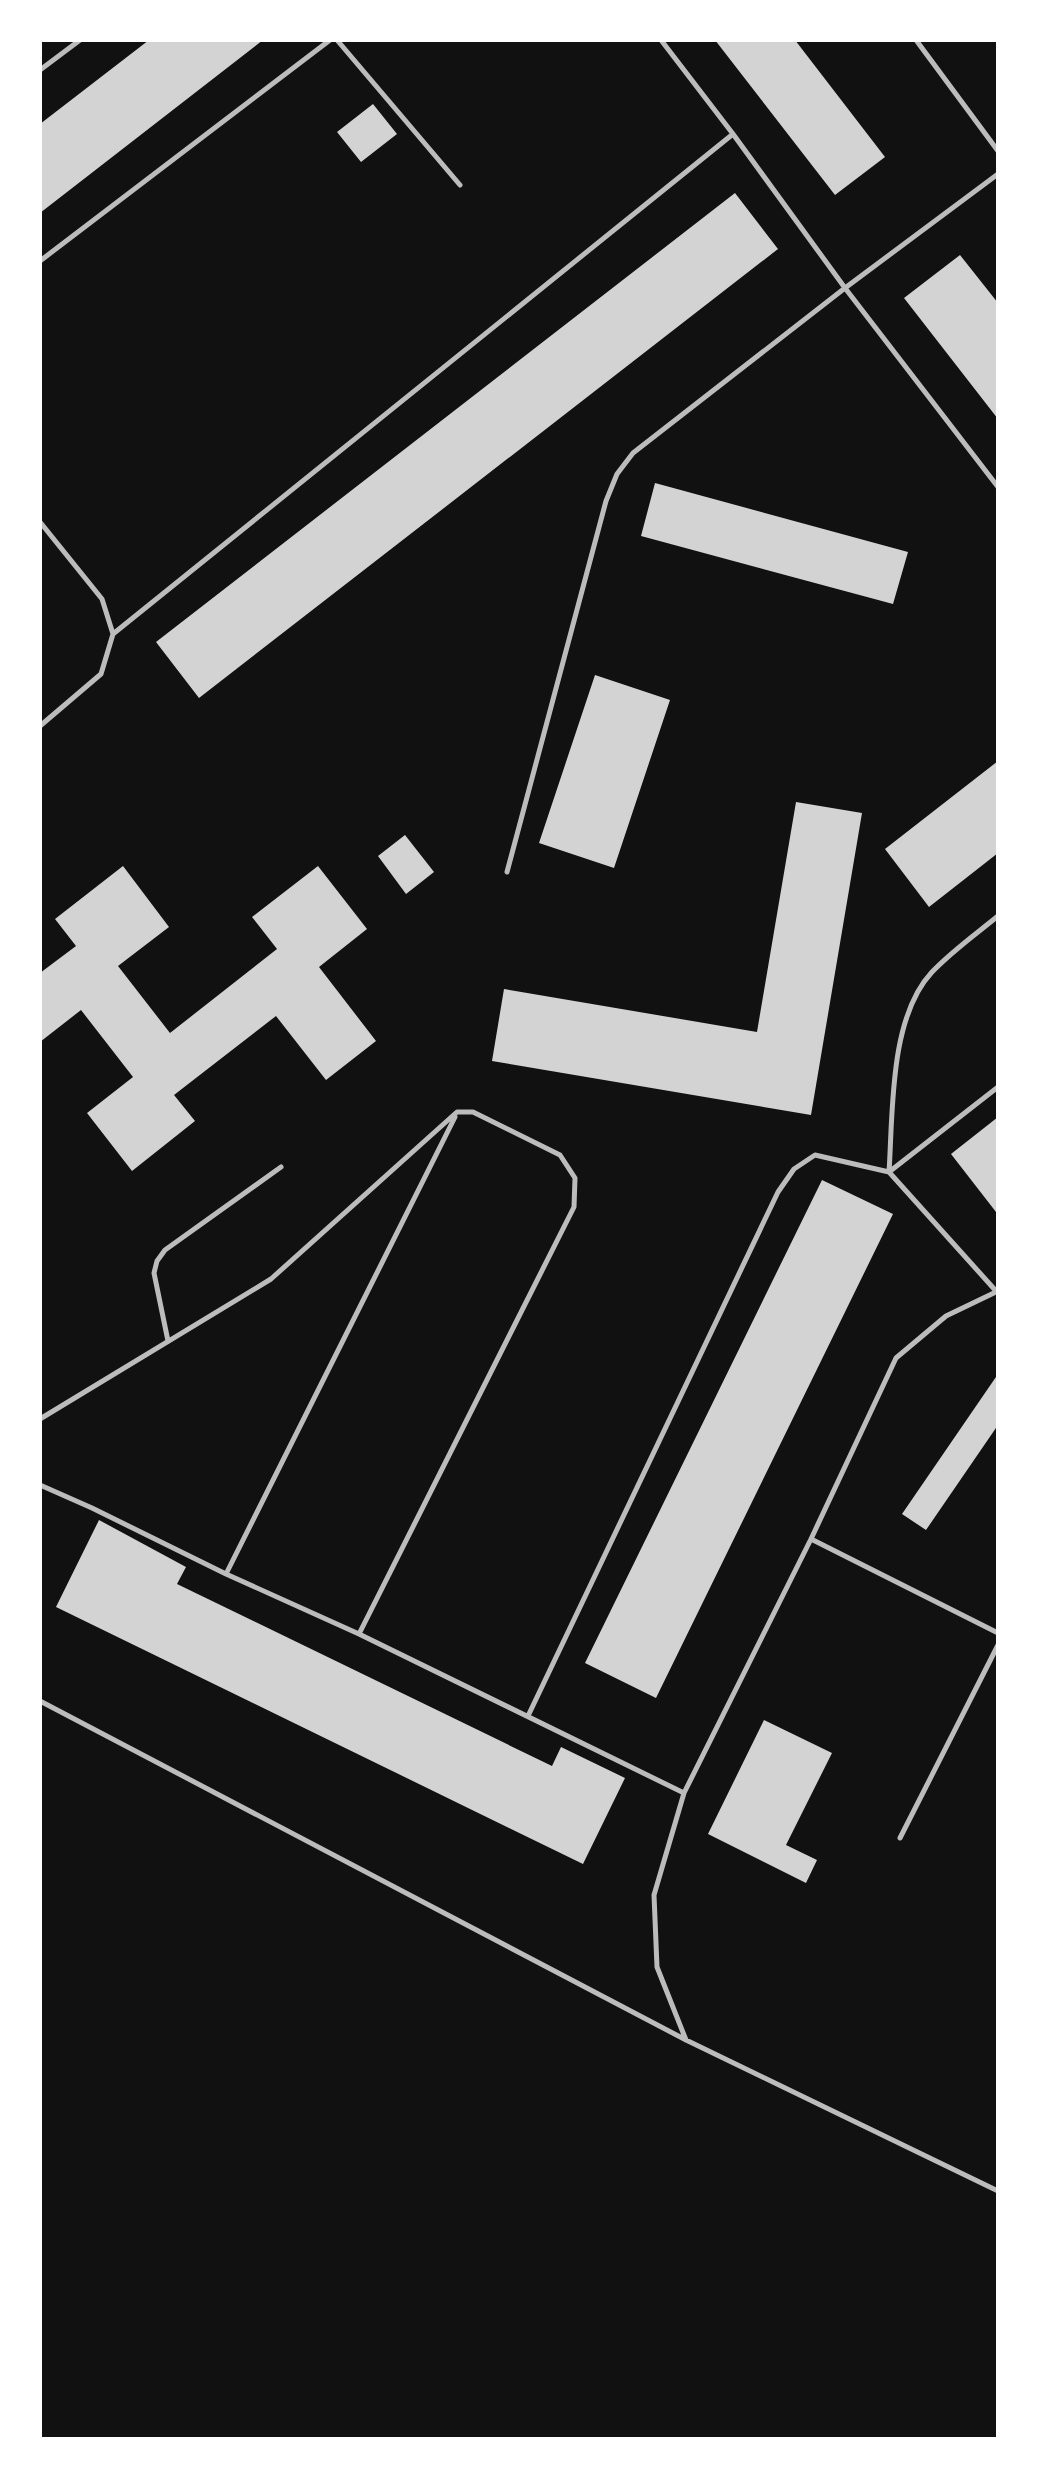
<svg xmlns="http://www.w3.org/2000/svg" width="1038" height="2479" viewBox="0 0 1038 2479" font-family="Mulish,sans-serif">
<rect width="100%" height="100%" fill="#111"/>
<path fill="#d3d3d3" d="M149 40H263L40 213V124Z
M715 40H795L885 157 835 195Z
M373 104 397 134 361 162 337 132Z
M735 193 778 249 199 698 156 642Z
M960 255 998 303V419L904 298Z
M655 483 908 552 893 604 641 536Z
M595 675 670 700 614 868 539 843Z
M998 761V853L929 907 885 849Z
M796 802 862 813 811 1115 492 1061 504 989 757 1032Z
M405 835 434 872 406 894 378 856Z
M123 866 169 927 118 966 170 1033 277 949 252 917 318 866 367 929 319 967 376 1041 326 1080 276 1016 174 1095 195 1121 132 1171 87 1113 133 1077 81 1010 40 1042V973L76 946 55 919Z
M998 1117V1211L996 1212 951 1154Z
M822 1180 893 1214 656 1698 585 1663Z
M998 1374V1425L926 1530 902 1514Z
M99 1520 186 1567 177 1584 552 1766 561 1747 625 1778 583 1864 56 1607Z
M764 1720 832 1753 786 1845 817 1860 806 1883 708 1834Z"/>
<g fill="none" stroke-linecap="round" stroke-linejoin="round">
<path stroke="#bcbcbc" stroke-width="5" d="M337 40 460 185
M661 40 733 134 845 288 998 487
M916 40 998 151
M40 70 80 40
M40 261 330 40
M40 522 102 599 113 634 101 674 40 726
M113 634 733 134
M507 872 606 501 617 474 633 453 845 288 998 174
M996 1291 889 1172C893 1113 889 1018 932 972 952 951 976 934 998 916
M168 1341 154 1273 157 1261 165 1250 281 1167
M40 1419 271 1279 457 1112H473L560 1155 575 1178 574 1207 359 1634
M40 1485 92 1508 226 1574 359 1634 684 1793
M811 1539 998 1633
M226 1574 455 1117
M40 1701 686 2040 998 2191
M528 1716 778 1192 794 1169 815 1155 889 1172 998 1087
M900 1838 998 1645
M686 2040 657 1967 654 1895 684 1793 811 1539 896 1358 946 1316 998 1291"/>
</g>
<rect width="1038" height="2479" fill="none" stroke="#ffffff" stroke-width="84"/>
</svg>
